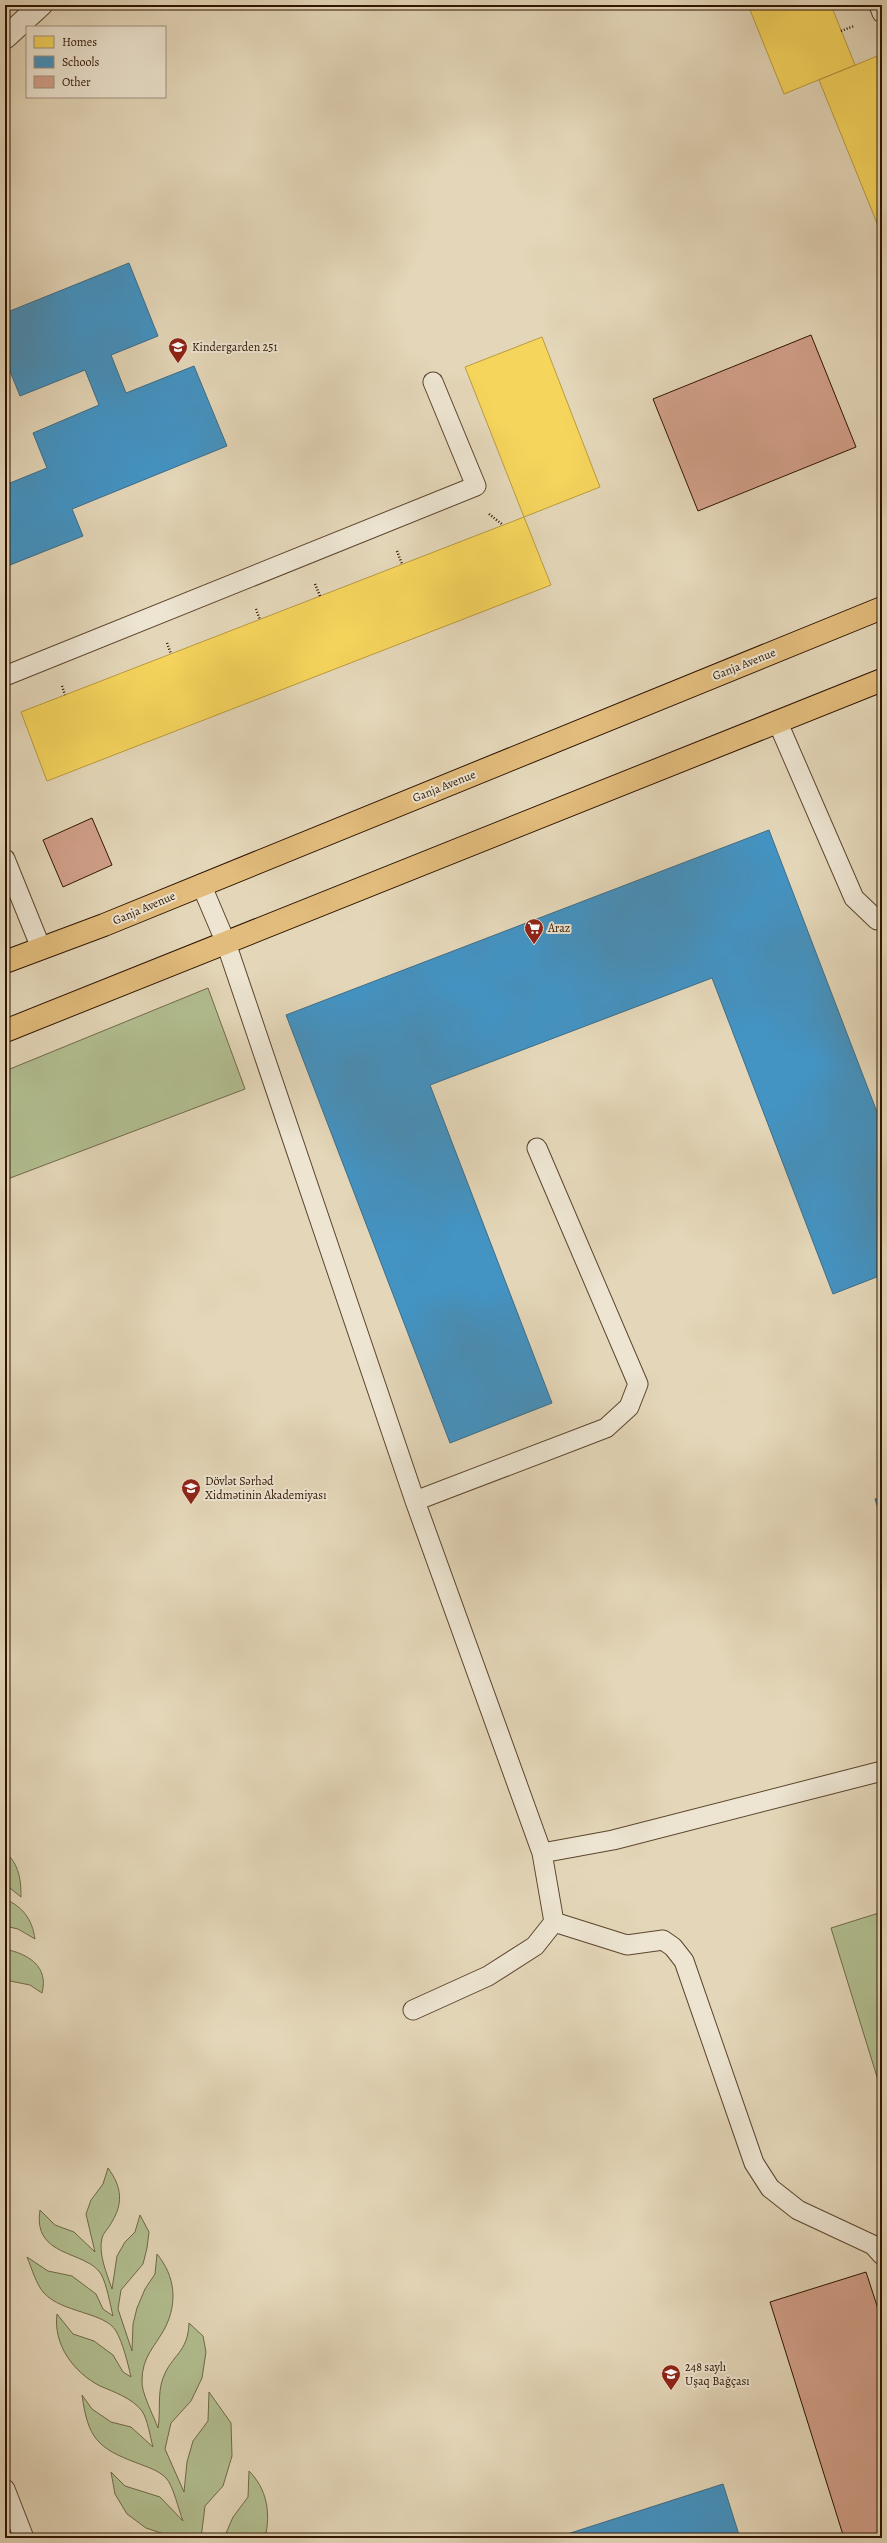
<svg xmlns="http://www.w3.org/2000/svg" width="887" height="2543" viewBox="0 0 887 2543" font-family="Alegreya,serif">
<rect width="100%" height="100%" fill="#e4d7b9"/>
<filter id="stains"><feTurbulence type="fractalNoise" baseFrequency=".005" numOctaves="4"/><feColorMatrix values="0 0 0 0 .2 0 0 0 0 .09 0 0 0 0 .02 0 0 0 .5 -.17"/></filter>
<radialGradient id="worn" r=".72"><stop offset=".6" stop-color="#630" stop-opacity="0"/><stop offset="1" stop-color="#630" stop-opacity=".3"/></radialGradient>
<path fill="#b2bf91" stroke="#706a48" d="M208 988 245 1089 5 1180V1071Z
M5 1852C19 1864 21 1879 21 1897L5 1884Z
M5 1899C23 1907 32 1919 35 1939L18 1929 5 1926Z
M882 1912V2093L831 1928Z
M5 1949C28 1954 49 1966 42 1993L30 1985 5 1980Z
M108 2168C122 2187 124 2204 110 2225 108 2229 103 2233 102 2238 98 2254 107 2274 112 2289L117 2256 125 2242 135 2232 140 2215 149 2232 147 2248 143 2264 121 2290 118 2309 132 2351 133 2324 137 2308 145 2289 155 2274 157 2254C175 2276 178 2302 165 2328 154 2348 142 2357 142 2381 141 2392 154 2417 158 2428 161 2412 157 2394 163 2378 172 2354 188 2353 189 2323L203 2336 206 2352 202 2378 191 2401 171 2423 165 2449 184 2492 187 2462 193 2441 208 2421 209 2392 231 2423 232 2456 223 2486 205 2506 201 2538H176L146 2528 127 2514 115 2494 111 2472 125 2486 160 2497 183 2521C179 2511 173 2485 166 2478 158 2470 147 2467 137 2463 97 2448 88 2438 82 2395L92 2409 111 2422 131 2427 153 2447C150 2437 148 2420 142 2411 132 2398 114 2392 100 2386 73 2372 53 2344 57 2314L73 2334 94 2341 113 2355 123 2372 131 2377C128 2364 123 2343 116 2331 105 2312 62 2313 44 2293 36 2284 32 2269 27 2257L48 2271 72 2276 96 2294 103 2309 113 2316C110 2304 107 2285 101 2274 86 2250 32 2258 40 2210L55 2225 74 2232 95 2252 86 2214 91 2200 103 2184Z
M249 2471C267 2489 271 2513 265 2538H224L233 2517 248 2497Z"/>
<path fill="#f6d55c" stroke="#ba9b40" d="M748 5H831L855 65 784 94Z
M882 54V227L879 228 819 80Z
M542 337 600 487 524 517 465 367Z
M524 517 551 585 47 781 21 712Z"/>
<path fill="#4393c3" stroke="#3d6d88" d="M129 263 158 336 111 355 126 393 194 366 227 446 72 509 83 536 5 567V485L47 468 33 433 99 405 85 370 20 396 5 359V313Z
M769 830 882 1125V1275L833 1294 712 978 430 1085 552 1403 450 1443 286 1015Z
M882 1497V1521L875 1499Z
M723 2484 740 2538H562L561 2536Z"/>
<path fill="#d2a08a" stroke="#2f1400" d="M811 335 856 447 698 511 653 399Z
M92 818 112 865 63 887 43 840Z
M866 2272 882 2321V2538H844L770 2302Z"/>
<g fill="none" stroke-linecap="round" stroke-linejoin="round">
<g stroke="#5c452e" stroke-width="21">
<path id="service" d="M879 5 882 13
M5 676 476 486 433 382
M778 723 854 898 877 920H882
M5 859 41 948
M201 884 226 943 415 1501 542 1853 554 1922 535 1946 488 1976 413 2010
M415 1501 606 1428 629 1407 638 1384 537 1148
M542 1853 613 1840 882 1771
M554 1922 627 1945 663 1940 673 1947 684 1961 754 2163 770 2188 798 2210 873 2245 882 2255
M5 2489 24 2538"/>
</g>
<g stroke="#5c452e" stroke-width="24">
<path id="tertiary" d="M5 38 41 5"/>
</g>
<g stroke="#2f1400" stroke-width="24">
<path id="primary" d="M5 962 104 925 882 608
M5 1031 882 680"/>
</g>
<path stroke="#2f1400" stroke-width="2.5" stroke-dasharray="1 2" stroke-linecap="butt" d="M841 31 854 26
M489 514 503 525
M397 551 402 564
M315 584 320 596
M256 609 260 620
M167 643 171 654
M62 686 65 695"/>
<use href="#service" stroke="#ede5d2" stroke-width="19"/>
<use href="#tertiary" stroke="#ede5d2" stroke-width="22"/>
<use href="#primary" stroke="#e2bc7c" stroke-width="22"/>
</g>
<defs>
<g id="school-pin" transform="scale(1)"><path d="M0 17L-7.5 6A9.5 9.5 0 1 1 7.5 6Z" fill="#8f2418" stroke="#ede5d2"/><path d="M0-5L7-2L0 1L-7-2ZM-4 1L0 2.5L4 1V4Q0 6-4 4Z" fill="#fff"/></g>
<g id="supermarket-pin" transform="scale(1)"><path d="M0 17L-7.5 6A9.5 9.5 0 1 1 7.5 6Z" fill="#8f2418" stroke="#ede5d2"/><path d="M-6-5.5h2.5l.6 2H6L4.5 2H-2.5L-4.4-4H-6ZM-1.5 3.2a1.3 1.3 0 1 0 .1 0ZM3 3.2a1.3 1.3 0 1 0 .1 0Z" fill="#fff"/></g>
<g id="university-pin" transform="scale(1)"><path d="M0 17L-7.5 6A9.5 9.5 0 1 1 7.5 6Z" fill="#8f2418" stroke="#ede5d2"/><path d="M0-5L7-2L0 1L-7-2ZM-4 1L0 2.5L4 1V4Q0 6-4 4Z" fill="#fff"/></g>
</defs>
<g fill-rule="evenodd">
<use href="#school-pin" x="178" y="347"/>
<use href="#supermarket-pin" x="534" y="928"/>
<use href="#university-pin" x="191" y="1488"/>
<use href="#school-pin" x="671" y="2374"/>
</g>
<g text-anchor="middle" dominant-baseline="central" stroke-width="4" stroke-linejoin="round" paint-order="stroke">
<g font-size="12" fill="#2f1400" stroke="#ede5d2" text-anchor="start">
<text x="192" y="347">Kindergarden 251</text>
<text x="548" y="928">Araz</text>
<text x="205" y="1481">Dövlət Sərhəd<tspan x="205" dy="14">Xidmətinin Akademiyası</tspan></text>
<text x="685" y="2367">248 saylı<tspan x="685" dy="14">Uşaq Bağçası</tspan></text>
</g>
<g font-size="12" fill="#2f1400" stroke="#ede5d2">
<text transform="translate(744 664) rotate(-22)">Ganja Avenue</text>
<text transform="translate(444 786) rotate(-22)">Ganja Avenue</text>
<text transform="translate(144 908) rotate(-23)">Ganja Avenue</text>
</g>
</g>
<rect width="887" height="2543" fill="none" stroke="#e4d7b9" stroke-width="20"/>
<rect x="6" y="6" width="875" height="2531" fill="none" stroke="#2f1400" stroke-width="2"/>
<rect x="10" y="10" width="867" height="2523" fill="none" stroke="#2f1400"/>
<rect x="26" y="26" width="140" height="72" fill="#ede5d2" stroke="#a1917e"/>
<rect x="34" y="36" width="20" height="12" fill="#f6d55c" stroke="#a1917e"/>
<text x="62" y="46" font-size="12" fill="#2f1400">Homes</text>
<rect x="34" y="56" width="20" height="12" fill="#4393c3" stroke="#a1917e"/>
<text x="62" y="66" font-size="12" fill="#2f1400">Schools</text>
<rect x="34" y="76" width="20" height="12" fill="#d2a08a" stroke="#a1917e"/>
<text x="62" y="86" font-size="12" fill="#2f1400">Other</text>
<rect width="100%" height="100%" filter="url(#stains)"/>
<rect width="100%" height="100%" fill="url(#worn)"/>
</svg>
